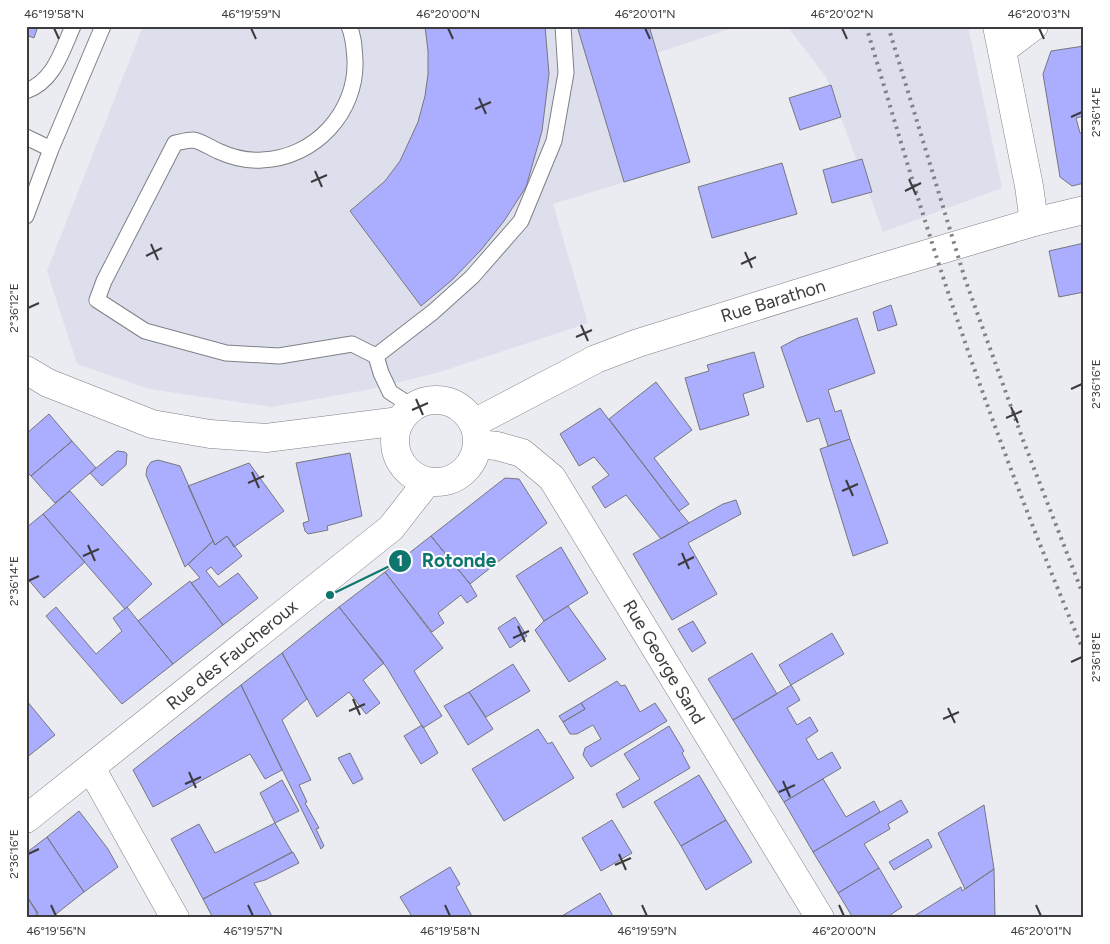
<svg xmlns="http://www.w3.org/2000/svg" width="1110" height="944" viewBox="0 0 1110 944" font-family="Figtree,sans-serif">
<rect width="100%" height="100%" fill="#ebebf2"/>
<path fill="#dedfed" d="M143 26H738L657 53 690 162 553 204 588 323 440 372 372 389 272 407 149 389 77 364 47 271Z
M787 26H968L1002 188 883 232 826 77Z"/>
<path fill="#abadff" stroke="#76777d" d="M26 26H38L34 38 26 35Z
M425 26H545L549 74 542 131 526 187 504 221 481 250 452 280 421 306 350 211 385 181 400 161 418 122 425 96 428 74V51Z
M577 26H649L690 162 624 182Z
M1084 46V116L1076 118 1080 133 1084 132V183L1072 186 1060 177 1043 74 1051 51Z
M831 85 841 117 800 130 789 98Z
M862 159 872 192 832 203 823 170Z
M782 163 797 214 712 238 698 187Z
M1084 243V292L1059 297 1049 251Z
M891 305 897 325 878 331 873 312Z
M857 318 875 373 828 390 835 412 841 410 850 439 828 446 819 418 807 422 781 347 798 338Z
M754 352 764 387 743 394 749 415 700 430 685 378 709 371 707 365Z
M656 382 692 430 654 458 689 504 679 511 609 419Z
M600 408 679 511 689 523 661 539 626 495 605 508 592 487 609 475 594 457 579 466 560 434Z
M49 414 72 441 31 476 26 471V434Z
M850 439 888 543 853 556 820 449Z
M72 441 96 468 55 503 31 476Z
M117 451 125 452 127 454 126 465 102 486 90 473Z
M350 453 362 516 327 526 328 530 308 534 305 531 303 523 309 521 296 463Z
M158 460 180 466 213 541 185 567 146 475 147 468 151 462Z
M249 463 284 511 234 547 227 536 215 545 188 486Z
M505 478 519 479 547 523 470 584 431 536Z
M70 491 152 584 125 609 43 514Z
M736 500 741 514 688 543 717 594 672 620 633 554 723 504Z
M43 514 85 562 44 598 26 577V528Z
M227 536 242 556 218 575 211 567 206 571 219 587 238 573 258 598 223 625 191 583 200 578 188 564 213 541 215 545Z
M431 536 470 584 477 596 467 603 461 595 438 613 444 623 432 632 385 572Z
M561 547 588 593 544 621 516 576Z
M385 572 443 648 414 671 442 716 423 728 387 668 339 607Z
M190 581 223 625 173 664 138 621Z
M568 606 606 659 569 682 535 630 544 621Z
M56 607 96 654 122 631 113 618 127 607 173 664 122 704 46 616Z
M339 607 384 663 363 680 380 703 366 714 349 692 317 717 282 653Z
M515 617 527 636 510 648 498 628Z
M693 621 706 643 692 652 678 629Z
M832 633 844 654 791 685 779 665Z
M282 653 307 699 282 720 311 780 299 785 307 802 305 803 319 828 316 829 324 846 321 849 241 685Z
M752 653 777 694 733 720 708 679Z
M513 664 530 691 486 717 469 692Z
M617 681 621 686 625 685 640 712 655 703 667 721 591 767 583 755 585 748 601 739 593 725 577 734H570L563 722 585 709 581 703Z
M241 685 282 770 265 779 250 754 153 807 133 770Z
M791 685 800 700 787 708 797 725 810 717 818 731 806 739 818 760 832 752 841 768 784 802 733 720Z
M469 692 493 729 468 745 444 706Z
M26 700 55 735 26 758Z
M581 703 585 709 563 722 559 716Z
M422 725 438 753 421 764 404 736Z
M669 726 684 751 682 753 690 768 623 808 616 794 640 779 624 754Z
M538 729 548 744 552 742 574 778 504 821 472 769Z
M350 753 363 779 353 784 338 758Z
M699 775 726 820 681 846 654 802Z
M823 779 846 817 874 801 880 812 813 852 784 802Z
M282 780 299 811 275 823 260 793Z
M901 800 908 812 888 824 890 829 864 844 879 868 838 893 813 852Z
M984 805 994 869 965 889 938 833Z
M79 811 108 849 118 867 84 892 47 837Z
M612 820 632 853 601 871 582 838Z
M726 820 752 862 706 890 681 846Z
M275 823 292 852 203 899 171 839 199 824 215 853Z
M47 837 84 892 51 918H40L26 895V853Z
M928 839 932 847 894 870 889 862Z
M293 852 299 863 265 880 254 883 273 918H213L203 899Z
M450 867 460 884 456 887 473 918H413L400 897Z
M879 868 902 907 886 918H853L838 893Z
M994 869 995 918H911L961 887 962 891Z
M600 893 614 918H563L562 916Z
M26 895 38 913 32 918H26Z"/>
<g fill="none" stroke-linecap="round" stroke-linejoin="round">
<g stroke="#7f8086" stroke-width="17">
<path id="lane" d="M349 26C354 38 354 47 355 60 357 112 315 158 262 160 248 161 231 157 218 151 211 148 201 141 193 140 188 140 180 142 175 143L104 281 97 300 145 331 226 353 279 356 352 344 376 356 381 373 390 392 413 407
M26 91C54 81 62 51 73 26
M26 137 51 149
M26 216 51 149 103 26
M376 356 433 312 472 277 521 221 554 141 566 73 563 26"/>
</g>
<g stroke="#7f8086" stroke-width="29">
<path id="street" d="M997 26 1029 186 1034 222
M1002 50 1034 26
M478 444 497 446 522 453 552 478 820 918
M91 768 175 918"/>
</g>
<g stroke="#7f8086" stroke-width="29">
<path id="secondary" d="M26 370 48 383 152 424 210 434 266 438 400 421
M395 441a41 41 0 1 1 82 0a41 41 0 1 1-82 0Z
M474 423 596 359 638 343 876 269 1034 222 1084 210
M26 819 391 528 427 482"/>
</g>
<use href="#lane" stroke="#fff" stroke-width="15"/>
<use href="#street" stroke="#fff" stroke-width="28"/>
<use href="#secondary" stroke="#fff" stroke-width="28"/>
<path stroke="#818186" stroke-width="4" stroke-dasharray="2.5 5" stroke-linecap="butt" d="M866 26C892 112 917 198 945 283 986 407 1033 531 1084 652
M888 26 965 279 1023 440 1084 597"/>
</g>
<path fill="none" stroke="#3c3c3f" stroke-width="2" d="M54 28 59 39M251 28 256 39M448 28 453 39M645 28 650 39M842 28 847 39M1039 28 1044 39M479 98 486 114M475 109 491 102M1071 117 1082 112M315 171 322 187M909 179 916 195M311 182 327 175M905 191 921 183M151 244 158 260M745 252 752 268M146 256 162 248M741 264 756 257M28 308 39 303M581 325 588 341M576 337 592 330M1071 389 1082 384M416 399 423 415M1011 407 1018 423M412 410 428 403M1006 418 1022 411M252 472 259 488M846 480 853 496M248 483 264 476M842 491 858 484M88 545 95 561M682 553 689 569M83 556 99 549M678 565 694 557M28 581 39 576M518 626 525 642M513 638 529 631M1071 662 1082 657M353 699 360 715M948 708 955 723M349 711 365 704M943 719 959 712M189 772 196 788M783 781 790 797M185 784 201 777M779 792 795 785M28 854 39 849M619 854 626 870M615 865 631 858M51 905 56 916M248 905 253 916M445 905 450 916M642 905 647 916M839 905 844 916M1036 905 1041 916"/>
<g text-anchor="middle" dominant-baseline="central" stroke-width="4" stroke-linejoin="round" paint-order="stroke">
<g font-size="18" fill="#3c3c3f" stroke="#fff">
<text transform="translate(773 301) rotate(-17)">Rue Barathon</text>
<text transform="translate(232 655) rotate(-39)">Rue des Faucheroux</text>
<text transform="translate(664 662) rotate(59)">Rue George Sand</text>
</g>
</g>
<path fill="none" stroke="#0f766e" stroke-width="2" d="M330 595L400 561"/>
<g fill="#0f766e" stroke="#fff" stroke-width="2">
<circle cx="330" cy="595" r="5"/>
<circle cx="400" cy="561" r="12"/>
</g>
<g font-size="15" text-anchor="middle" font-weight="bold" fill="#fff">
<text x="400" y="566">1</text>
</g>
<g font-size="19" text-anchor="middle" font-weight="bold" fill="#0f766e" stroke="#fff" stroke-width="4" stroke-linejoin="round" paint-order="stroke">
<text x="459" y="567">Rotonde</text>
</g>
<rect width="1110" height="944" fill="none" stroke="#ffffff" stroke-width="55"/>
<rect x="28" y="28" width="1054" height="888" fill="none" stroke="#3c3c3f" stroke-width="2"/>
<g font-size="12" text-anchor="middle" fill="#3c3c3f">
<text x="54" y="18">46°19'58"N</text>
<text x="251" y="18">46°19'59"N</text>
<text x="448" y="18">46°20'00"N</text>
<text x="645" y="18">46°20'01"N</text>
<text x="842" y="18">46°20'02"N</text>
<text x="1039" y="18">46°20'03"N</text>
<text transform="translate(1096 112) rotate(-90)" y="4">2°36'14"E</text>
<text transform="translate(14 308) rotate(-90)" y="4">2°36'12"E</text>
<text transform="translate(1096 384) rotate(-90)" y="4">2°36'16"E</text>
<text transform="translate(14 581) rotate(-90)" y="4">2°36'14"E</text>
<text transform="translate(1096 657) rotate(-90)" y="4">2°36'18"E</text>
<text transform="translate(14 854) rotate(-90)" y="4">2°36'16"E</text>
<text x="56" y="935">46°19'56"N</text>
<text x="253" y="935">46°19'57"N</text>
<text x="450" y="935">46°19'58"N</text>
<text x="647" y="935">46°19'59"N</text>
<text x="844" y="935">46°20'00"N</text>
<text x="1041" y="935">46°20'01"N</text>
</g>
</svg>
